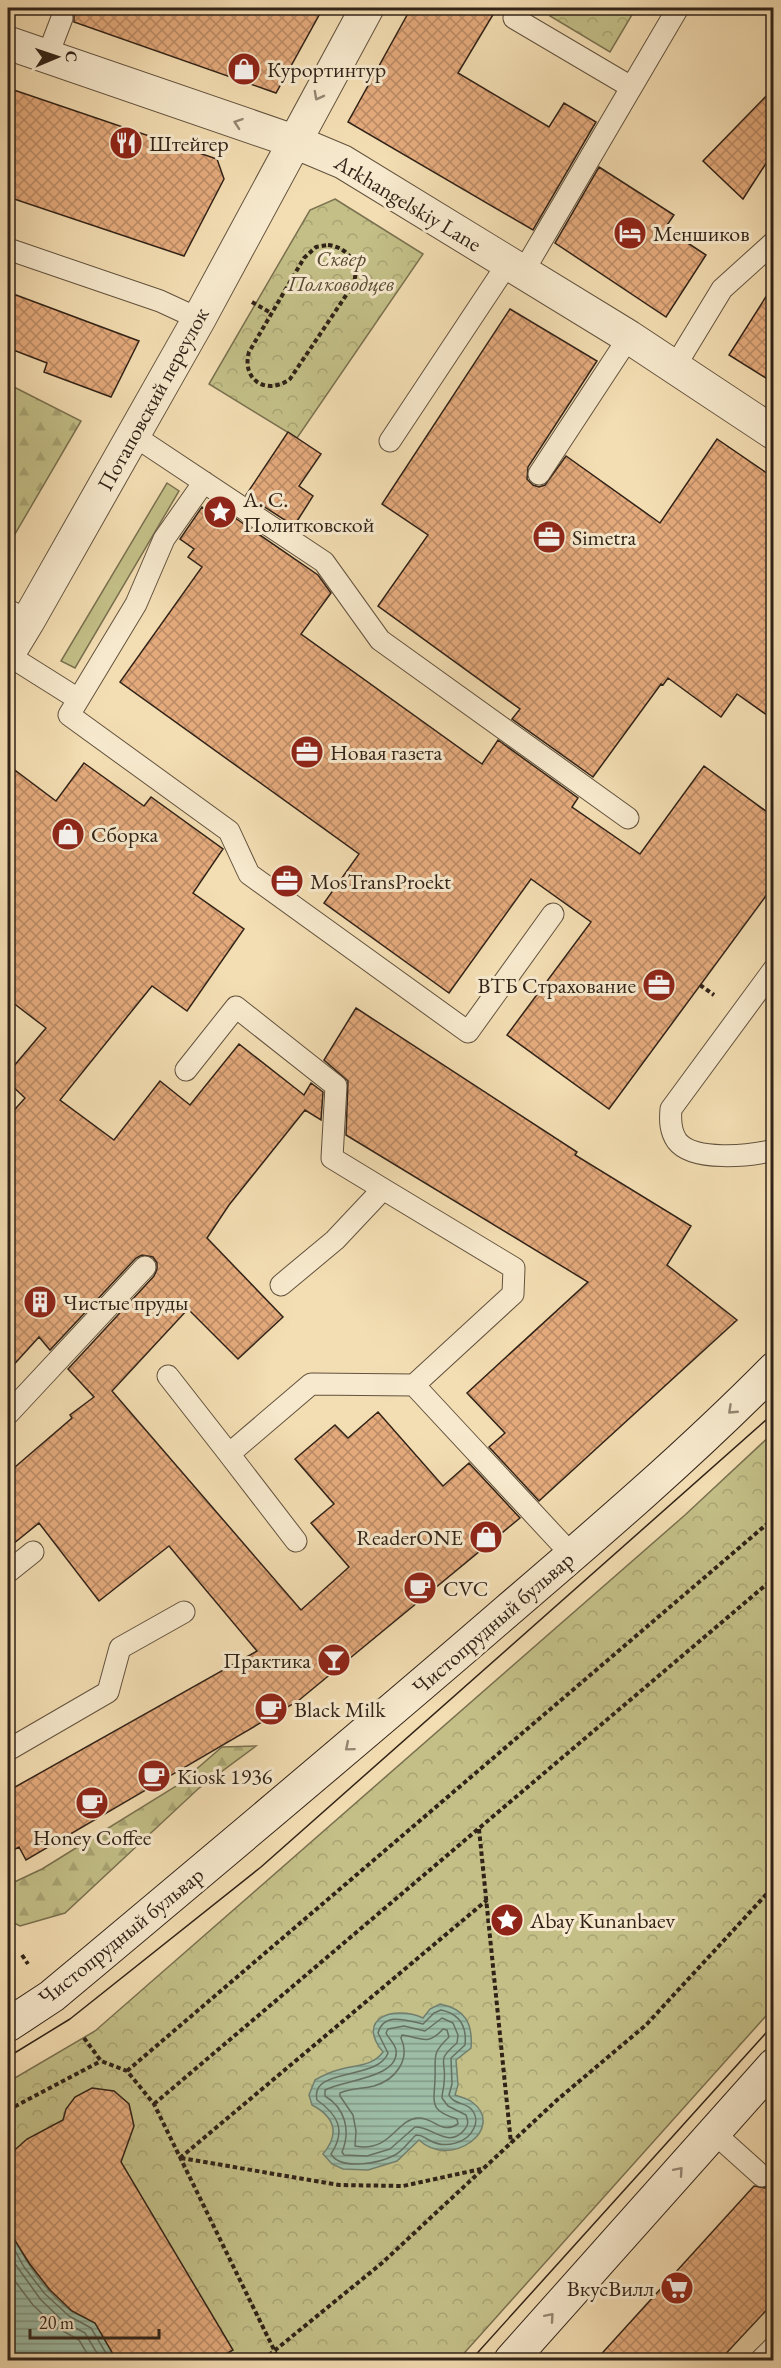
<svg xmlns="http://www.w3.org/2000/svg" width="781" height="2368" viewBox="0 0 781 2368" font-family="'EB Garamond',serif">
<defs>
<pattern id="forest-firs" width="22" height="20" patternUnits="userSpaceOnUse" patternTransform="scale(1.5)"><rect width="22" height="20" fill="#c3bf87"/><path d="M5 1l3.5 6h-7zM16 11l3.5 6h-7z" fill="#a8a474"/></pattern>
<pattern id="park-crowns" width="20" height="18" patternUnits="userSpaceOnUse" patternTransform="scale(1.5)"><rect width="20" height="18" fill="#c3bf87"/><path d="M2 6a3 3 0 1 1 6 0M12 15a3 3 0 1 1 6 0" fill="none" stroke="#a8a474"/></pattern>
<pattern id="water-rules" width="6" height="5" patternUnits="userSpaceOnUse" patternTransform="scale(1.5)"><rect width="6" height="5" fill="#9dbda7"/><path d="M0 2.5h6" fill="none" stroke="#819987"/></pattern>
<pattern id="building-cross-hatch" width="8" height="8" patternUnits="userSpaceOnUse" patternTransform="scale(1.5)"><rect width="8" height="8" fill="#e4aa7c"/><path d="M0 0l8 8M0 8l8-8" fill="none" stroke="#b98a65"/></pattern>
</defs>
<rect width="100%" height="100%" fill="#f3ddb2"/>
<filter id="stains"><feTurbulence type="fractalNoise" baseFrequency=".00333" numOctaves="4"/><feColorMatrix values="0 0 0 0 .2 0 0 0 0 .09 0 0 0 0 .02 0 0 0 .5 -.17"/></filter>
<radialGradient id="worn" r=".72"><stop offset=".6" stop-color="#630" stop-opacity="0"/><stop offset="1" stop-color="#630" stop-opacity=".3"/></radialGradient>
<path fill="url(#forest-firs)" stroke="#7a7150" stroke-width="1.5" d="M8 384 81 421 8 546Z
M256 1746 198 1789 65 1913 20 1926 8 1920V1885L42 1869 178 1785 222 1747Z"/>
<path fill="url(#park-crowns)" stroke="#7a7150" stroke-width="1.5" d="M555 8H636L610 52 550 16Z
M335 199 423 254 297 438 209 384 310 210Z
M773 1433V2008L458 2360H8V2082L95 2031 685 1515Z"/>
<path fill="#c3bf87" stroke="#7a7150" stroke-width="1.5" d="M167 483 179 491 75 668 61 661Z"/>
<path fill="url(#water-rules)" stroke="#727f6e" stroke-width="1.5" d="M440 2004C465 2009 473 2023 471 2048L456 2060 458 2085 455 2095C460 2097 467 2098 472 2102 507 2128 451 2170 419 2140L397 2161 368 2170 343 2169 332 2164 323 2154C340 2134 335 2117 312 2105L309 2095 315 2080C322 2076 330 2072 338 2070 354 2065 372 2067 383 2052 355 2018 394 2005 423 2018L430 2009Z
M8 2220C19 2254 42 2289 71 2311 78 2316 90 2318 96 2324 104 2334 110 2349 117 2360H8Z"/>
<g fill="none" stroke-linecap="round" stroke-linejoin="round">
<path stroke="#677060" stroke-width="1.5" d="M441 2010C460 2014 467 2026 465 2045L451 2058 452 2084 449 2095C454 2105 466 2102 472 2110 476 2115 477 2122 474 2128 467 2144 444 2149 429 2140 423 2137 423 2135 416 2135 409 2141 404 2150 395 2155 380 2163 341 2171 331 2154 347 2130 337 2114 317 2100 309 2067 378 2081 388 2053L378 2033C384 2011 408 2021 423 2024L434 2013Z
M442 2018 453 2023 458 2035 457 2043C435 2062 447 2058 444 2083 444 2088 442 2092 442 2098L448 2106 466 2115C468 2121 469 2124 465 2129 449 2150 432 2126 415 2127L390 2149 367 2156 344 2155 342 2152C351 2130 345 2108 325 2096V2090C343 2080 400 2078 396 2050 395 2044 389 2039 386 2033L388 2029 404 2026 425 2031Z
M443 2029 447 2030 449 2037C431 2054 436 2056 435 2079 434 2104 429 2110 457 2119L458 2124C441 2135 434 2117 418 2118 396 2119 391 2153 355 2146L356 2131 353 2115 340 2096V2093C351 2088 362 2089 374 2086 395 2080 411 2060 401 2038L402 2035C421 2037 427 2047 443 2029Z
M8 2238 24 2267 45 2294 69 2316 91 2328 110 2360
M8 2254 41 2300 64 2322 85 2333 101 2360
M8 2272 33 2305 56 2327 79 2340 91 2360"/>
</g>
<path fill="url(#building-cross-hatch)" stroke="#312318" stroke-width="1.5" d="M69 8H323L276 93 74 22V15Z
M411 8H497L458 73 549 127 564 103 596 122 533 230 348 122Z
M8 88 217 159 224 179 184 256 8 197Z
M774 88V151L743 199 703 161Z
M599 167 674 215 665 228 706 255 666 317 555 243Z
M774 284V383L729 355Z
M8 292 139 341 111 397 44 372 47 363 8 348Z
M510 309 597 361 528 467 527 479 533 485 539 487 545 485 566 456 660 523 717 439 774 478V720L737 694 721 717 668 678 663 685 661 684 593 777 512 719 520 709 378 606 428 535 382 504Z
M288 432 321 454 299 486 313 496 294 526 246 495Z
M202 507 216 517 222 509 318 575 331 593 301 634 482 764 498 740 578 798 572 807 640 854 704 766 774 817V885L609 1109 507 1035 591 922 531 879 449 993 324 903 359 854 120 682 202 567 188 557 194 549 180 539Z
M84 763 144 806 151 797 223 849 193 893 244 929 187 1011 152 986 60 1100 114 1140 160 1081 190 1105 239 1044 304 1095 311 1083 323 1092 321 1120 305 1110 229 1205 207 1238 283 1317 238 1359 188 1309 112 1391 301 1610 349 1567 311 1523 334 1504 295 1459 335 1425 348 1438 378 1412 443 1486 469 1463 520 1518 298 1701 26 1860 19 1847 8 1853V1791L257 1651 169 1546 99 1601 39 1523 8 1548V1473L72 1418 70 1415 94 1397 68 1369 154 1276 157 1269V1263L153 1257 142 1255 136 1258 50 1350 39 1337 8 1371V1117L25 1098 8 1082V1073L46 1028 8 999V765L56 801Z
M356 1008 577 1152 575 1155 691 1226 667 1265 737 1320 539 1501 489 1447 505 1433 467 1393 588 1282 346 1135 348 1081 324 1060Z
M92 2088 114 2091 129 2104 134 2126 121 2162 233 2350 215 2361H117L95 2323 72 2311 50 2290 29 2263 14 2239 8 2220V2156L27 2139 63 2120 66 2109 75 2097Z
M774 2181V2302L719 2361H595L754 2186 765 2188Z"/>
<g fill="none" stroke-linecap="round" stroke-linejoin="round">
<g stroke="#62523e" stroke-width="23">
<path id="lane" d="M521 8 514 18 631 87
M47 57 62 18
M8 249 160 301 199 319
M523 272 678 8
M674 368 722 289 774 242
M133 435 324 562 380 640 628 818
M390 441 508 263
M539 474 629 337
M204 482 164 539 136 604 69 715 229 831 249 874 468 1032 553 914
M8 610 28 621
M8 655 78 699
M774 969 671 1109C670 1120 670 1131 677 1141 693 1162 750 1156 774 1150
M186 1070 236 1007 336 1086 332 1158 383 1189
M281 1285 335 1240 383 1189 514 1268 513 1294 414 1385
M168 1376 229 1454 311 1384 414 1385 572 1555
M8 1414 145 1267
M229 1454 296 1541
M8 1572 33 1552
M8 1750 108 1692 120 1648 184 1612
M713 2132 762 2176
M761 2360 774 2347"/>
</g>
<g stroke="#62523e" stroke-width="35">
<path id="street" d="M8 43 293 141 343 162 629 337 774 433
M8 654 28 621 199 319 367 8"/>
</g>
<g stroke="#312318" stroke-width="35">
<path id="secondary" d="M8 2025 52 1996C205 1868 357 1741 507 1611 598 1533 690 1454 774 1369
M511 2360 774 2065"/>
</g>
<path stroke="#312318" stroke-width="4" stroke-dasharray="4.5 3" stroke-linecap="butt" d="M328 245C348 247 361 265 353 285L290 379C267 396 241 380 249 352L304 258 316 247Z
M252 302 271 313
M700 985 714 995
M767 1032 774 1037
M479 1829 511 2143
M22 1955 28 1964
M84 2038 101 2061 127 2071 154 2104 279 2360
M127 2071 774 1518
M154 2104 774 1578
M8 2110 101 2061
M180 2158 487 1900
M181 2158 339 2185 403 2186 481 2169
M263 2360 382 2263 557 2100 646 2025 774 1886"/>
<use href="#lane" stroke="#f7e9cd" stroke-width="21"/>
<use href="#street" stroke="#f7e9cd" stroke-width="33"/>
<use href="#secondary" stroke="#f7e9cd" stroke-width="33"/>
<path stroke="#312318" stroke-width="1.5" d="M8 2057 70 2019 261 1867 774 1413
M471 2360 774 2024"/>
</g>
<defs><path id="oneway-chevron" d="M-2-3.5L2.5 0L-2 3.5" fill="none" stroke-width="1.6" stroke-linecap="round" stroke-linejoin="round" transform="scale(1.5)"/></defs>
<g stroke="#948672">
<use href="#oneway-chevron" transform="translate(318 96) rotate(118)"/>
<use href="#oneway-chevron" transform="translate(238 123) rotate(-161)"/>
<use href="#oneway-chevron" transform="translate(732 1410) rotate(137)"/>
<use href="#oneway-chevron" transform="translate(349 1747) rotate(140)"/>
<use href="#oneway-chevron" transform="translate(679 2171) rotate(-49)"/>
<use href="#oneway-chevron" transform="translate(550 2317) rotate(-49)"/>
</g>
<defs>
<g id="shop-disc" transform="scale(1.725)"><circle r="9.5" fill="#8f2418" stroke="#f7e9cd"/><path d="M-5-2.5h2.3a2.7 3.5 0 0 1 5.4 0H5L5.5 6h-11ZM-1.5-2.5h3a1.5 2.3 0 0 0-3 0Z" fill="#fff"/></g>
<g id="restaurant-disc" transform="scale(1.725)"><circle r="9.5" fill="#8f2418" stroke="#f7e9cd"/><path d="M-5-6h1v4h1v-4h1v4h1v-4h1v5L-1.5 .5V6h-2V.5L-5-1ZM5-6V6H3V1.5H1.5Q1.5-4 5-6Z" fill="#fff"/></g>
<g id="hotel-disc" transform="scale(1.725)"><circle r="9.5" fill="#8f2418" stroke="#f7e9cd"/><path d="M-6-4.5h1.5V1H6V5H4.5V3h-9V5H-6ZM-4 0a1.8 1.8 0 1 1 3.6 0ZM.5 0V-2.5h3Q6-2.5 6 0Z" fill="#fff"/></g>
<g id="sight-disc" transform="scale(1.725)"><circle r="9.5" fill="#8f2418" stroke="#f7e9cd"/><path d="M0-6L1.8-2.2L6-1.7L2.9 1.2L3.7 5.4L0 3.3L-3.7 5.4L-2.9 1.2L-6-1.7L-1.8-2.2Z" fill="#fff"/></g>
<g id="office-disc" transform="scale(1.725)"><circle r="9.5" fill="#8f2418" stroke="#f7e9cd"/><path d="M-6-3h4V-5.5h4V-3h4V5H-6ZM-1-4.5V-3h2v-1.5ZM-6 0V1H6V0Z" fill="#fff"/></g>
<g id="building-disc" transform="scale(1.725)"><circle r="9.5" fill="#8f2418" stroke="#f7e9cd"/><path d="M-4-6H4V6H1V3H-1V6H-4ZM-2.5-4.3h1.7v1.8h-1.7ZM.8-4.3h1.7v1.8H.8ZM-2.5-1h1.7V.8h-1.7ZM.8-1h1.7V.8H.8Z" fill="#fff"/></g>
<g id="cafe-disc" transform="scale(1.725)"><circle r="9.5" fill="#8f2418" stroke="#f7e9cd"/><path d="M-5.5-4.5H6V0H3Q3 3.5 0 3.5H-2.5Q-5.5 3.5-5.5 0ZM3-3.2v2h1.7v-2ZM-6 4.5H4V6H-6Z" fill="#fff"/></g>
<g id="bar-disc" transform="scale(1.725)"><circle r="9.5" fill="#8f2418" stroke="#f7e9cd"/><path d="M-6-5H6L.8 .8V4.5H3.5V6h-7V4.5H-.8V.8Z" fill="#fff"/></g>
<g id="supermarket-disc" transform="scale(1.725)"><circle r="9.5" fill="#8f2418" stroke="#f7e9cd"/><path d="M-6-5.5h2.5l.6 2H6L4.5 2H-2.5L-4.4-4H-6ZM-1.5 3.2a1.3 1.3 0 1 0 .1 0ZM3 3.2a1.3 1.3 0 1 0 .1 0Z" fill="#fff"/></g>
</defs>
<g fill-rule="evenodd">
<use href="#shop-disc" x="244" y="69"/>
<use href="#restaurant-disc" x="126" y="143"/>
<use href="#hotel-disc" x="630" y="233"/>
<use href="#sight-disc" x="220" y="512"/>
<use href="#office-disc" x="549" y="537"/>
<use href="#office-disc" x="307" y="752"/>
<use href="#shop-disc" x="68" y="834"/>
<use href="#office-disc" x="287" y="881"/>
<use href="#office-disc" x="659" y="985"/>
<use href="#building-disc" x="40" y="1302"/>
<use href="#shop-disc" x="486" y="1537"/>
<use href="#cafe-disc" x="420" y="1588"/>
<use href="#bar-disc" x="334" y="1660"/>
<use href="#cafe-disc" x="271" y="1709"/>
<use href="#cafe-disc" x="154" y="1776"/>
<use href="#cafe-disc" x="92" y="1803"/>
<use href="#sight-disc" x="507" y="1920"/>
<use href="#supermarket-disc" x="677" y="2288"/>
</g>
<g text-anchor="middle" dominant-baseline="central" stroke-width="6" stroke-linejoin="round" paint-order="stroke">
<g font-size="22" fill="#312318" stroke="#f7e9cd" text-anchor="start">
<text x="267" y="69">Курортинтур</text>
<text x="149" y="143">Штейгер</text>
<text x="653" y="233">Меншиков</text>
<text x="243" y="499">А. С.<tspan x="243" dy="25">Политковской</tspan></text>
<text x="572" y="537">Simetra</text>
<text x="330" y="752">Новая газета</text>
<text x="91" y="834">Сборка</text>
<text x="310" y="881">MosTransProekt</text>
<text x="636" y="985" text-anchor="end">ВТБ Страхование</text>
<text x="63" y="1302">Чистые пруды</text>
<text x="463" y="1537" text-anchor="end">ReaderONE</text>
<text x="443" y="1588">CVC</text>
<text x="311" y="1660" text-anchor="end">Практика</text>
<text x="294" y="1709">Black Milk</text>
<text x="177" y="1776">Kiosk 1936</text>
<text x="92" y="1837" text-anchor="middle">Honey Coffee</text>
<text x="530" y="1920">Abay Kunanbaev</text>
<text x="654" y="2288" text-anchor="end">ВкусВилл</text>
</g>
<g font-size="22" fill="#312318" stroke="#f7e9cd">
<text transform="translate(408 203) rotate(31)">Arkhangelskiy Lane</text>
<text transform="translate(153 399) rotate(-61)">Потаповский переулок</text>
<text transform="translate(493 1623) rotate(-41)">Чистопрудный бульвар</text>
<text transform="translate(121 1936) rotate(-39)">Чистопрудный бульвар</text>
</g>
<g font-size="22" font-style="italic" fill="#564a34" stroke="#f7e9cd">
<text x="341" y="258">Сквер<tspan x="341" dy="25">Полководцев</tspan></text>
</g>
</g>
<rect width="781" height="2368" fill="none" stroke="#f3ddb2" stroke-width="30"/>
<rect x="9" y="9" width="763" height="2350" fill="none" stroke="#312318" stroke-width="3"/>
<rect x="15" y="15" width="751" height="2338" fill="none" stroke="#312318" stroke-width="1.5"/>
<g transform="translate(57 57) rotate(88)" stroke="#f7e9cd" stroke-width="4.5" paint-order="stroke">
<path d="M0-4.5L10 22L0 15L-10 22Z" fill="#312318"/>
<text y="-9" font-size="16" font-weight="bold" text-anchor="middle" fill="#312318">С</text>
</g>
<path d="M30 2329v9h129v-9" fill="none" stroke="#312318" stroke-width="3"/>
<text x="39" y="2329" font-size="18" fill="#312318" stroke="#f7e9cd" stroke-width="4.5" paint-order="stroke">20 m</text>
<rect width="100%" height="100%" filter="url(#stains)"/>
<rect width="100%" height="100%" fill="url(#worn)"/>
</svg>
